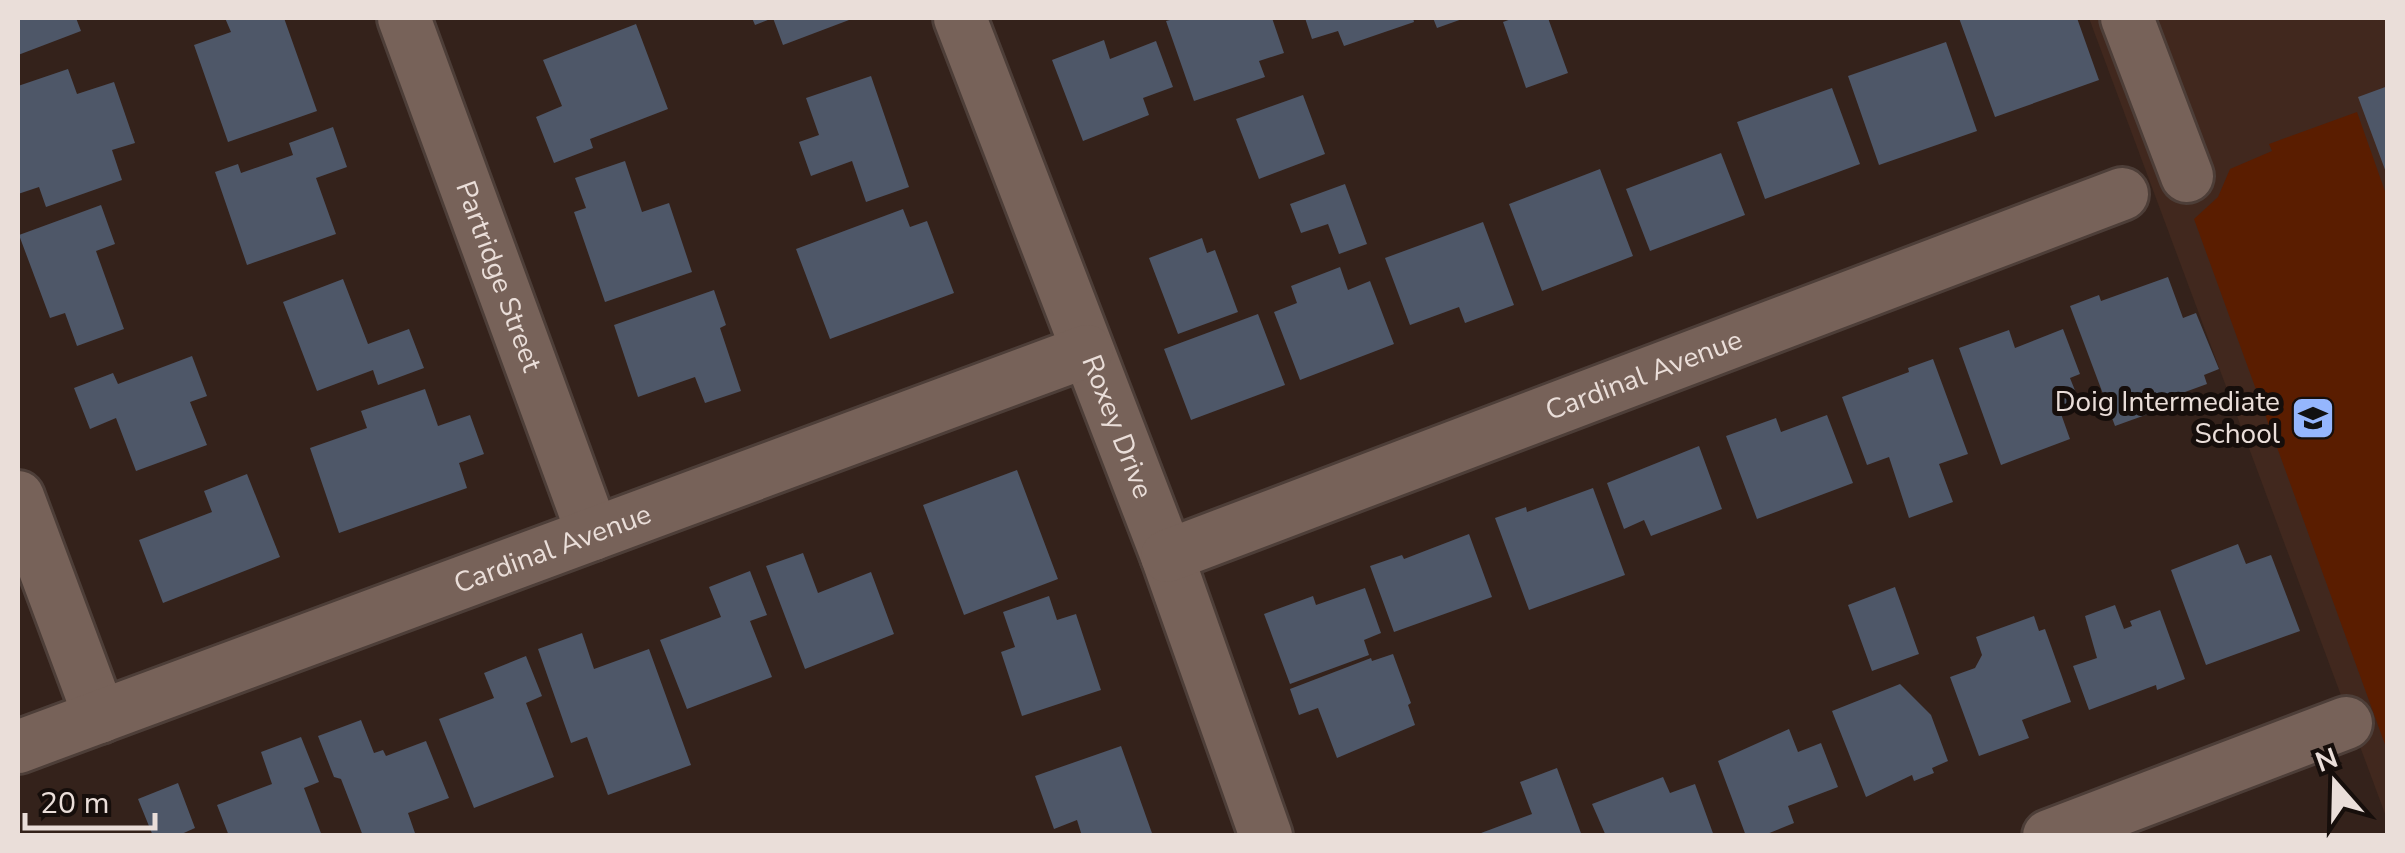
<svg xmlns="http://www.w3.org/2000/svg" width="2405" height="853" viewBox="0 0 2405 853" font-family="'Nunito Sans',sans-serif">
<rect width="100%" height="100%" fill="#34221b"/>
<path fill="#41281e" d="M2089 18H2387V819Z"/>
<path fill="#5a1d00" d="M2357 112 2387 197V750L2194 219 2218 197 2230 169 2272 151 2269 144Z"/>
<path fill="#4e5768" d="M18 18H76L81 31 18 55Z
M225 18H284L317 111 228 142 194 45 231 32Z
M752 18H848L849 20 783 45 773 18 755 25Z
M1178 18H1272L1284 53 1259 61 1265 77 1194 101 1166 21Z
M1305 18H1413L1414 22 1344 46 1338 31 1312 39Z
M1433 18H1465L1437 28Z
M1514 18H1548L1568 73 1526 88 1503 22Z
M1959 18H2077L2099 80 1995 117Z
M636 24 668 109 590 139 593 148 554 163 536 117 562 106 543 60Z
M1104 40 1110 59 1156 41 1173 87 1143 98 1149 115 1083 141 1052 60Z
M1946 42 1977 131 1879 165 1848 76Z
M68 69 77 94 114 82 135 143 112 150 122 180 46 207 39 187 18 194V86Z
M871 76 909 187 866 202 852 161 811 176 799 142 819 135 806 98Z
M2388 86V175H2387L2358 97Z
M1832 88 1860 164 1765 199 1737 122Z
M1303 95 1325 154 1259 179 1236 119Z
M333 127 347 167 316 178 336 234 247 265 215 172 238 164 241 173 293 155 289 143Z
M1721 153 1745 215 1650 251 1626 189Z
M625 161 642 212 669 203 692 272 605 302 574 212 586 208 575 178Z
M1600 169 1633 256 1542 291 1509 204Z
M1345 184 1367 244 1339 254 1328 224 1301 233 1290 204Z
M101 205 115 244 96 251 124 329 77 346 65 313 50 318 19 235Z
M903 209 910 227 927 221 954 293 830 339 796 249Z
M1483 222 1514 305 1465 323 1459 307 1410 325 1385 258Z
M1202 238 1207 253 1215 250 1238 312 1178 334 1149 258Z
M1340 267 1348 290 1370 281 1394 344 1300 380 1274 312 1297 303 1291 286Z
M2168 277 2183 318 2196 313 2219 369 2204 375 2207 384 2174 396 2176 404 2115 426 2070 306 2099 295 2101 301Z
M343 279 368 344 409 329 424 368 378 385 373 370 317 391 283 302Z
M714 290 726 325 720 328 741 391 705 403 695 377 638 397 614 325Z
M1258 314 1285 385 1191 420 1164 349Z
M2063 329 2080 374 2070 378 2080 403 2060 411 2070 439 2001 465 1959 348 2009 330 2015 348Z
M192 356 207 396 190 402 207 445 136 471 116 418 90 429 74 388 113 373 118 384Z
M1933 359 1968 454 1939 464 1953 502 1909 518 1889 457 1867 465 1842 397 1909 372 1908 368Z
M425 389 438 426 470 415 484 454 459 463 467 488 339 533 310 448 367 428 361 411Z
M1827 415 1853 483 1757 519 1726 436 1776 418 1781 432Z
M1699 446 1722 509 1651 536 1644 520 1624 529 1607 483Z
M1017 470 1058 579 964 615 923 505Z
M247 474 280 557 163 603 139 540 212 512 204 491Z
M1593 488 1625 575 1529 610 1495 518 1526 507 1527 512Z
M1469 534 1492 597 1394 632 1370 566 1402 555 1404 559Z
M2238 544 2246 564 2271 555 2300 631 2206 665 2171 570Z
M803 553 818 593 871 572 894 634 805 669 766 566Z
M750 571 767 615 750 621 772 677 687 709 660 640 721 617 709 587Z
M1895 587 1919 654 1872 671 1848 605Z
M1365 588 1381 633 1364 640 1369 655 1290 684 1264 614 1313 596 1316 605Z
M1049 596 1057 620 1076 614 1101 690 1022 716 1001 652 1015 647 1003 612Z
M2115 605 2124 629 2132 626 2130 621 2160 610 2185 679 2157 690 2156 685 2089 710 2073 666 2097 658 2085 616Z
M2034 616 2039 631 2045 629 2071 702 2022 720 2029 738 1979 756 1950 677 1975 668 1982 655 1976 637Z
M582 633 594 669 649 649 691 765 608 795 587 737 571 743 538 649Z
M1393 654 1411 703 1408 705 1415 725 1337 758 1318 708 1299 715 1290 689 1371 658 1372 661Z
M526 656 542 696 526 703 554 777 474 808 439 719 494 698 484 673Z
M1900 684 1931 715 1948 761 1932 768 1934 773 1914 781 1912 775 1866 797 1832 711Z
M361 720 374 753 383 750 386 756 426 741 449 798 408 813 416 836H363L341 779 334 777 318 736Z
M1789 729 1798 752 1821 743 1838 787 1788 806 1794 823 1762 836H1746L1718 761Z
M301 737 319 782 304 788 322 836H229L217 805 272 784 261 752Z
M1121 746 1153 836H1082L1077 820 1054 829 1035 776Z
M1557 768 1582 836H1473L1532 814 1520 782Z
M1663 777 1670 793 1695 784 1714 836H1606L1592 804Z
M178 783 195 828 177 836H153L138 799Z"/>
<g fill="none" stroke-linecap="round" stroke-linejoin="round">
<g stroke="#4d3e38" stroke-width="58">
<g id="minor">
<path id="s1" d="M404 18 593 534"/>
<path id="s2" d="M960 18 1167 556 1266 836"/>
<path d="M2127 18 2187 176"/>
<path d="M18 497 100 717"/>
<path id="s3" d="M1167 556 2122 194"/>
<path id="s4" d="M18 747 1087 351"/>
<path d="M2049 836 2346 723"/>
</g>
</g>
<use href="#minor" stroke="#776259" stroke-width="52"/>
</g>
<defs>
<g id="school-square" transform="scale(2.25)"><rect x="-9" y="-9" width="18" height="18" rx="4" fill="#95b6fd" stroke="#160e0b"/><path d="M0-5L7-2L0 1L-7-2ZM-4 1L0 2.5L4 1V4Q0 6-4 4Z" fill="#111"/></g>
</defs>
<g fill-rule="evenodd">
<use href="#school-square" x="2313" y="418"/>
</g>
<g text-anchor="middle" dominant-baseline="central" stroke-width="10" stroke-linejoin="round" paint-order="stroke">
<g font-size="28" fill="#eaded9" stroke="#160e0b">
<text stroke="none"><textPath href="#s1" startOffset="275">Partridge Street</textPath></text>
<text stroke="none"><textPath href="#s3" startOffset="510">Cardinal Avenue</textPath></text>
<text stroke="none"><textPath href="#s2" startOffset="438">Roxey Drive</textPath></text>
<text stroke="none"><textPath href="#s4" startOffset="570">Cardinal Avenue</textPath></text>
</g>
<g font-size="28" fill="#eaded9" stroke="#160e0b" text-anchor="end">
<text x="2280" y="402">Doig Intermediate<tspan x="2280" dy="32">School</tspan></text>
</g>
</g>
<rect width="2405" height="853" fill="none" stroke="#eaded9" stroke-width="40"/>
<g transform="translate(2335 783) rotate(340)" stroke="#160e0b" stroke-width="8" paint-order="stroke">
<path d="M0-8L18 38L0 25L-18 38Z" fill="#eaded9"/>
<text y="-15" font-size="28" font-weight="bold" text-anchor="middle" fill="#eaded9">N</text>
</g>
<path d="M25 813v15h130v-15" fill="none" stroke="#eaded9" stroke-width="5"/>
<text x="40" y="813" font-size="30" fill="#eaded9" stroke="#160e0b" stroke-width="8" paint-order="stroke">20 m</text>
</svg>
